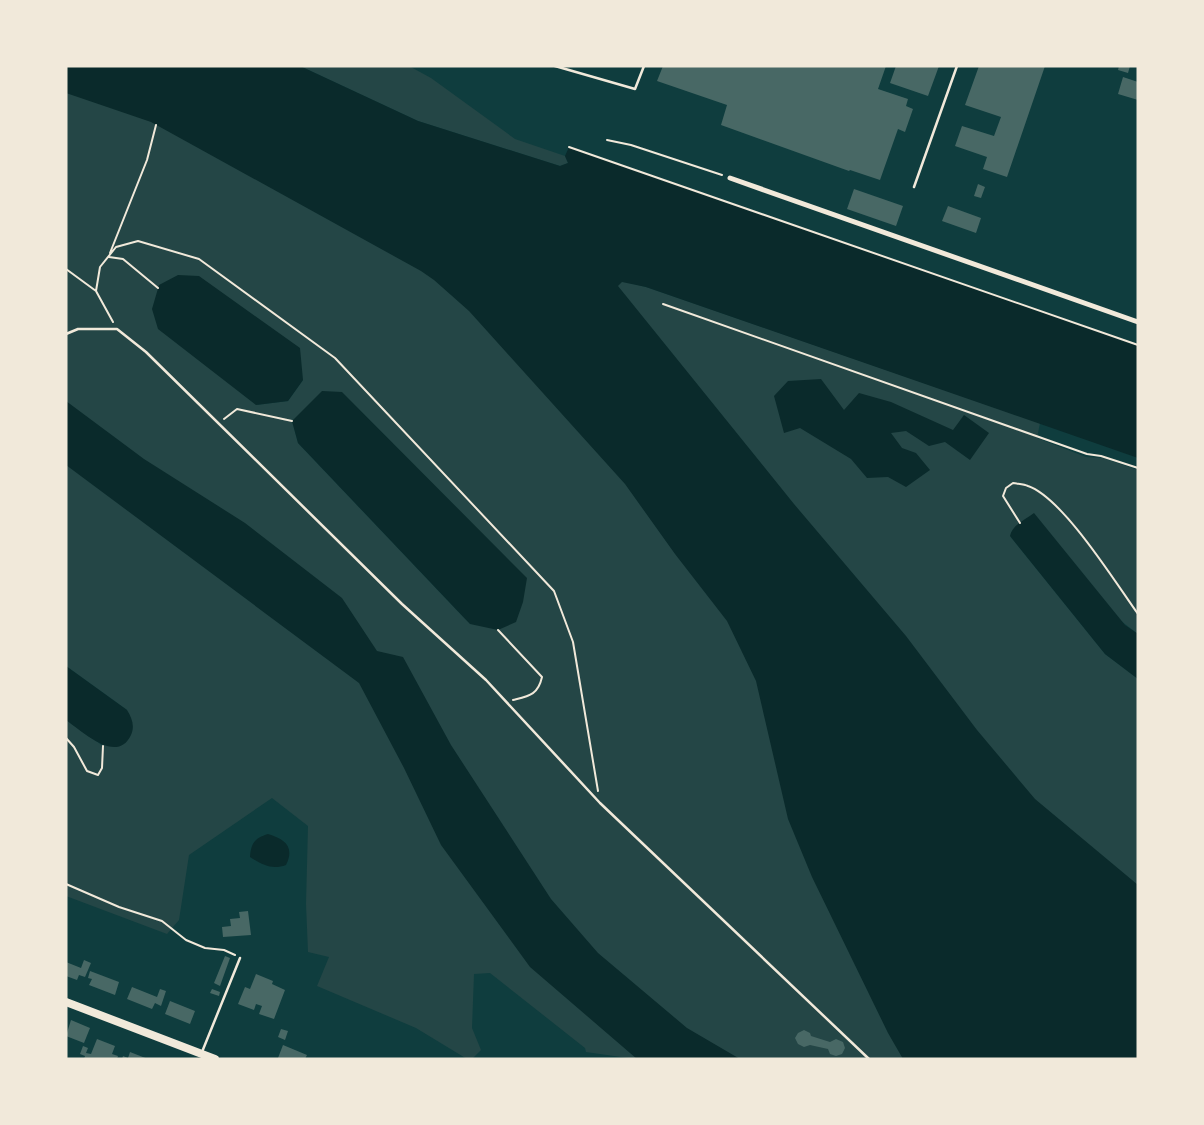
<svg xmlns="http://www.w3.org/2000/svg" width="1204" height="1125" viewBox="0 0 1204 1125" font-family="'Open Sans',sans-serif">
<rect width="100%" height="100%" fill="#0f3d3e"/>
<path fill="#244646" fill-rule="evenodd" d="M66 66 617 286 622 281 646 287 1040 423 1037 438 1086 457 1103 458 1138 470V634L1010 536 1105 654 1138 679V1059H635L586 1052 585 1048 490 973 474 974 472 1028 481 1050 472 1059H467L416 1028 317 986 329 957 308 952 306 904 308 826 272 798 189 855 179 920 167 934 66 896V720L103 746 127 710 66 666ZM303 380 288 401 256 405ZM292 421 470 624 298 443Z
M300 66H409L431 78 515 139 565 156 568 163 560 166 418 121Z"/>
<path fill="#0a2a2b" d="M66 66H300L418 121 560 166 568 163 565 156 569 147 1138 345V458L646 287 622 282 618 286 794 504 906 636 977 730 1035 799 1138 885V1059H903L888 1033 812 877 788 819 756 681 727 621 675 554 625 484 469 311 434 280 421 271 151 122 66 93Z
M178 275 199 276 300 348 303 380 288 401 256 405 158 329 152 309 159 285Z
M821 379 844 410 859 393 891 402 953 430 964 415 989 433 970 460 945 442 929 446 906 431 891 433 902 448 916 453 930 470 906 487 888 477 867 478 851 459 800 428 784 433 774 396 788 381Z
M322 391 342 392 527 578 523 602 516 622 498 630 470 624 298 443 292 421Z
M66 401 144 459 245 523 342 598 377 651 403 657 451 745 551 899 598 953 687 1028 740 1059H637L530 967 441 845 404 768 359 683 66 465Z
M1034 513 1125 625 1138 634V679L1105 654 1010 536C1012 525 1026 519 1034 513Z
M66 666 127 710C132 718 135 726 131 735 117 765 82 731 66 720Z
M268 834C285 839 295 847 286 865 272 870 262 865 250 857 251 843 255 838 268 834Z"/>
<path fill="#486865" d="M663 66H886L878 89 908 99 906 106 913 109 905 132 898 129 880 180 850 170 849 171 721 125 727 105 657 81Z
M896 66H939L928 96 890 83Z
M979 66H1045L1007 177 983 169 987 157 955 146 962 126 994 136 1001 117 965 105Z
M1119 66H1130L1128 73 1118 70Z
M1123 77 1138 82V100L1118 94Z
M978 184 985 187 981 198 974 196Z
M854 189 903 206 896 226 847 209Z
M948 206 981 218 976 233 942 221Z
M248 911 251 935 223 937 222 927 231 926 230 919 240 918 239 912Z
M225 956 230 958 220 986 214 983Z
M84 960 91 963 85 977 79 975 77 980 66 976V962L81 968Z
M90 971 119 982 115 995 89 985 92 979 88 978Z
M256 974 273 981 272 984 285 990 274 1019 259 1014 262 1006 256 1004 254 1010 238 1004 245 987 250 989Z
M132 987 157 997 160 989 166 991 161 1006 155 1003 152 1009 127 999Z
M212 989 220 992 219 996 210 993Z
M170 1001 195 1011 190 1024 165 1014Z
M71 1020 90 1028 84 1043 66 1036Z
M281 1029 288 1031 285 1040 278 1037Z
M804 1030 810 1033 811 1036 830 1042 836 1039 843 1042 845 1048 842 1054 836 1056 830 1054 828 1049 810 1045 804 1047 798 1044 795 1038 798 1033Z
M97 1039 115 1046 112 1054 118 1056 117 1059H84L85 1056 80 1054 83 1046 88 1048 86 1053 91 1054Z
M283 1045 307 1055 305 1059 278 1058Z
M130 1052 148 1059H122L123 1056 128 1058Z"/>
<g fill="none" stroke-linecap="round" stroke-linejoin="round">
<path stroke="#f1e9da" stroke-width="2" d="M607 140 631 145 722 175
M569 147 1138 345
M110 253 147 160 156 125
M109 257 123 259 158 288
M66 269 96 291
M663 304 1087 454 1101 456 1138 468
M113 322 96 291 100 267 116 247 138 241 199 259 335 358 554 591 573 642 598 791
M224 419 237 409 292 421
M1020 523 1003 496 1006 488 1013 483C1018 484 1024 484 1028 486 1063 498 1115 582 1138 614
M498 630 542 677C538 695 529 696 513 700
M66 738 74 747 87 771 98 775 102 768 103 746
M66 884 119 907 162 921 186 940 205 948 224 950 235 955"/>
<path stroke="#f1e9da" stroke-width="2.5" d="M555 66 635 89 644 66
M914 187 957 66
M66 334 78 329H117L146 352 402 604 486 680 600 803 869 1059
M202 1052 240 958"/>
<path stroke="#f1e9da" stroke-width="5" d="M730 178 1138 322"/>
<path stroke="#f1e9da" stroke-width="8" d="M66 1002 215 1059"/>
</g>
<rect width="1204" height="1125" fill="none" stroke="#f1e9da" stroke-width="135"/>
</svg>
